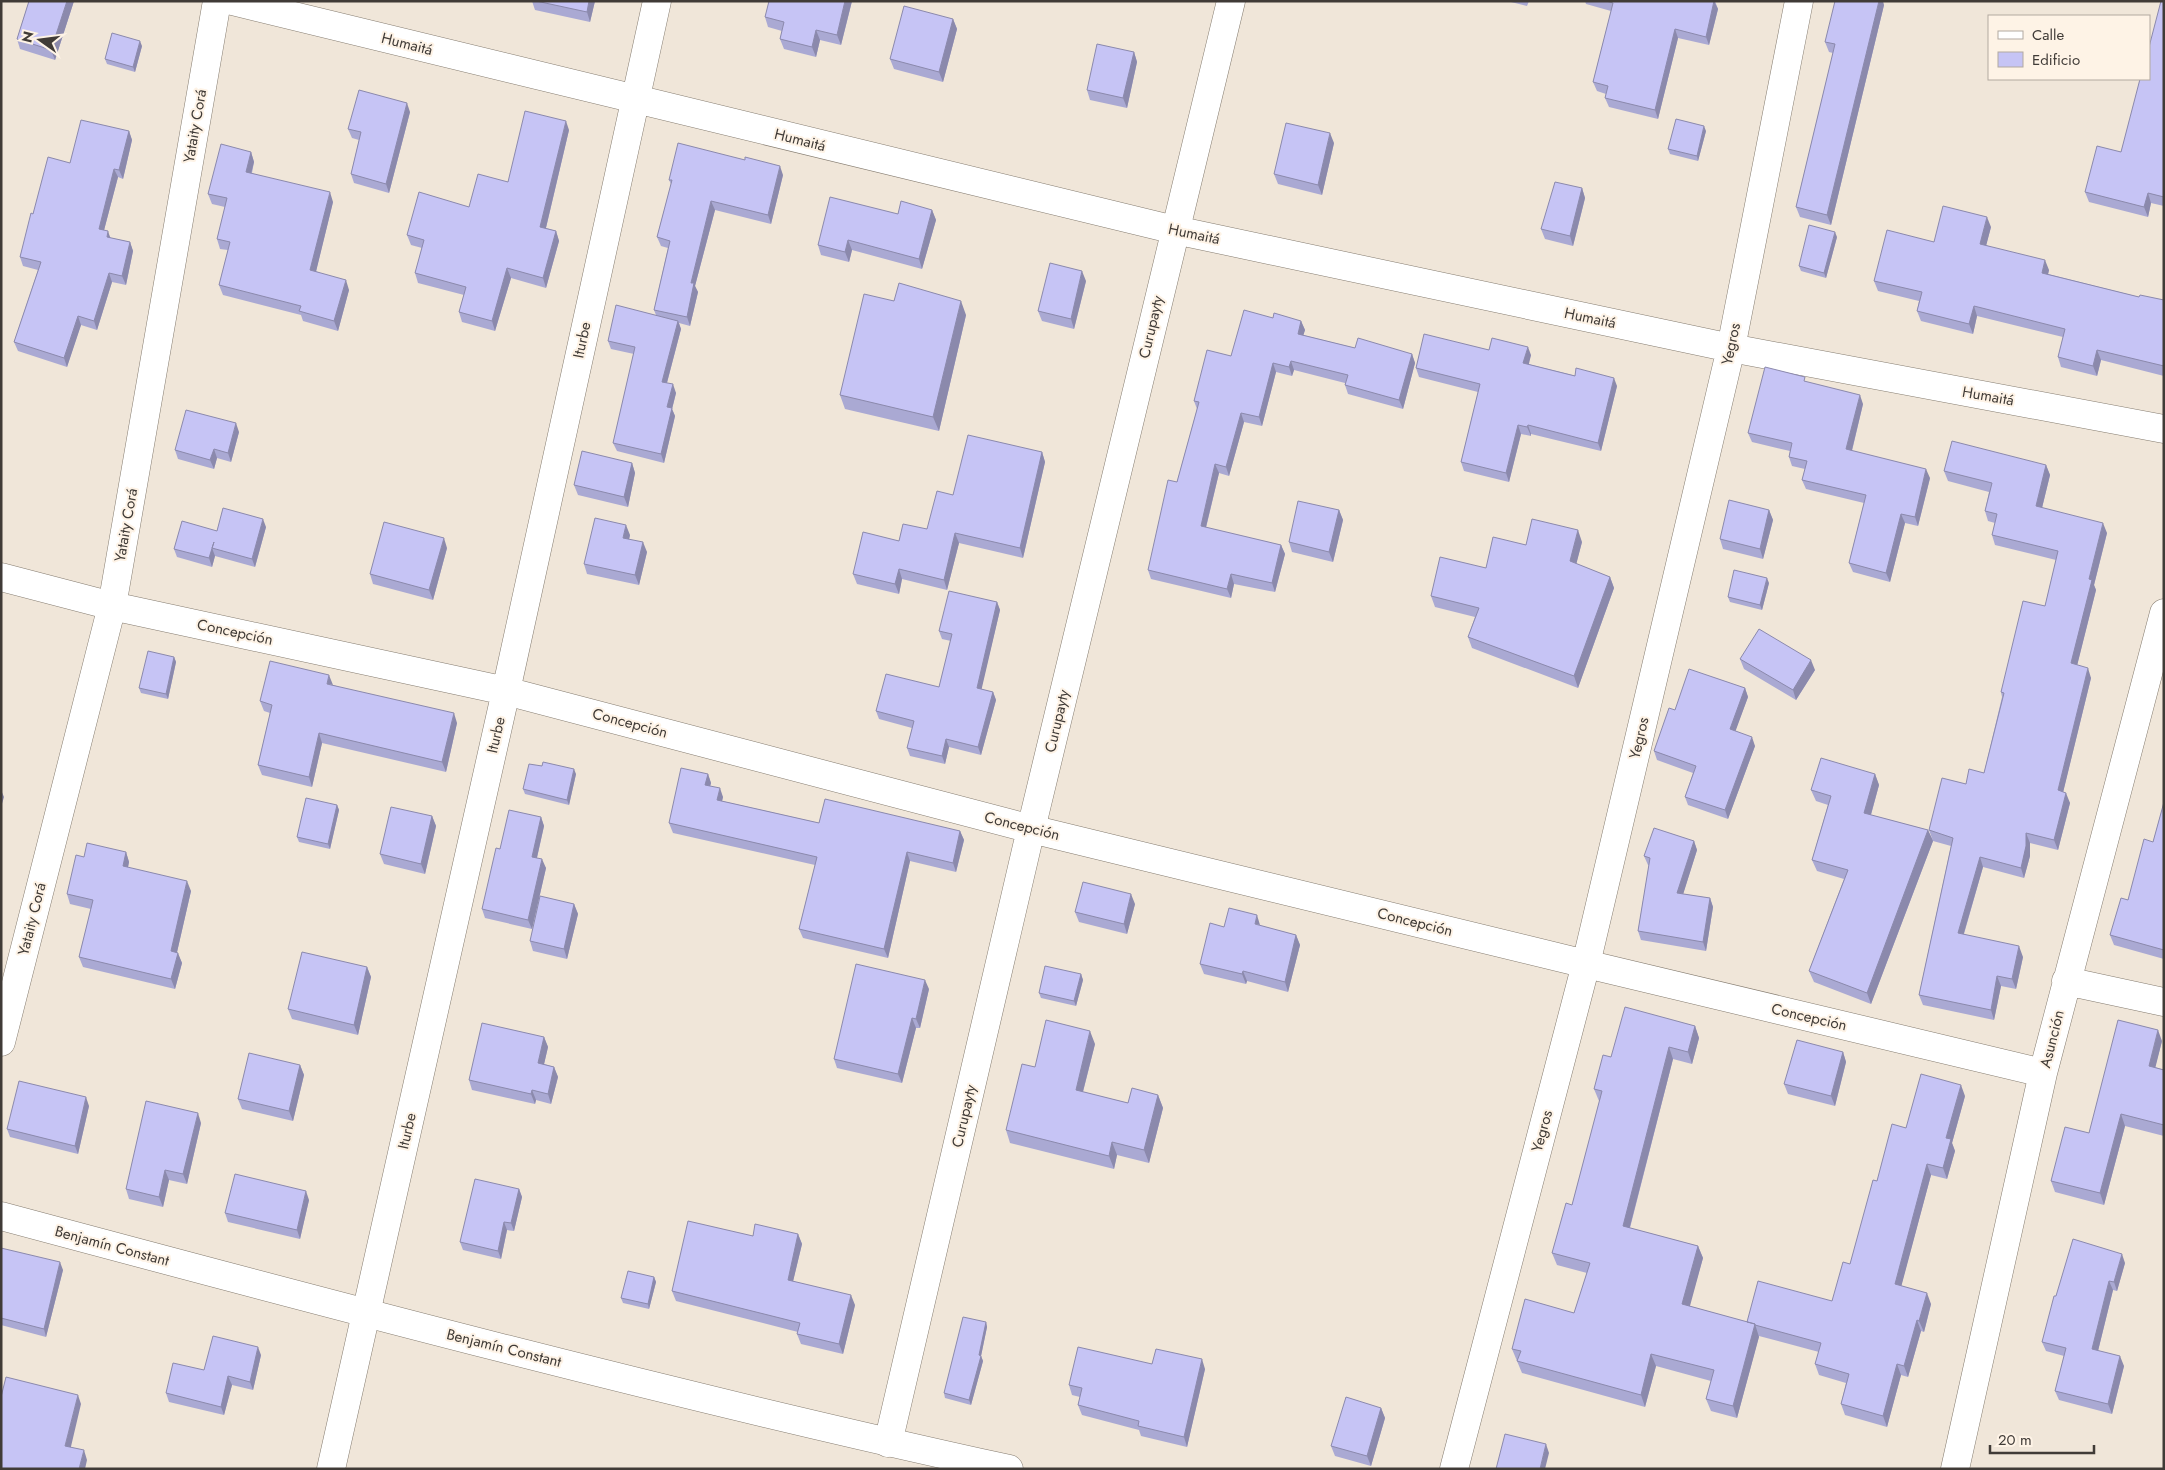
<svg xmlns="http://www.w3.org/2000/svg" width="2165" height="1470" viewBox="0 0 2165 1470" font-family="Jost,sans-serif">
<rect width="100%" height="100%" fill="#f0e6d9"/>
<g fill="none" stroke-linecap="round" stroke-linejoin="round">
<g stroke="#857c70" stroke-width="29">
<path id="street" d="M232 1 1175 230 1731 348 2164 429
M1 577 112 606 506 691 1031 829 1586 964 2043 1073
M2066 981 2164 1002
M1 1042 112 606 217 1
M888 1443 1031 829 1231 1
M331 1469 506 691 657 1
M1454 1469 1586 964 1731 348 1799 1
M1955 1469 2043 1073 2164 613"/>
</g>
<g stroke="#857c70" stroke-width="29">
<path id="secondary" d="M1 1216C336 1306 671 1395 1009 1469"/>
</g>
<use href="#street" stroke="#fff" stroke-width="28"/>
<use href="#secondary" stroke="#fff" stroke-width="28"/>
</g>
<path fill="#aaa9d3" d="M29 1H74L55 60 20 49 17 39Z
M532 1H595L590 22 535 10Z
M852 1 841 45 820 40 816 57 784 49 780 39 782 31 768 27 765 17Z
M1507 1H1529L1527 6Z
M1585 1H1715L1718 9 1709 45 1678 38 1658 119 1609 107 1605 98 1606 94 1597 91 1593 82 1611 11 1586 4Z
M2164 1V206L2151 203 2148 217 2089 202 2085 192 2121 152Z
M1884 5 1831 225 1800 217 1796 207 1833 53 1829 52 1825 42Z
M953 19 957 29 943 82 894 69 890 59Z
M142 46 135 72 107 64 105 59Z
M1134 52 1137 62 1127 108 1090 100 1087 90Z
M410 112 389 193 354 183 351 174 359 140 352 138 348 129Z
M569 130 546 228 556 231 559 241 546 288 511 278 495 331 462 322 459 312 464 295 418 283 415 273 422 248 411 245 407 235 469 207 508 182Z
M129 131 132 140 123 179 118 177 104 230 111 238 130 242 133 251 126 285 112 282 97 330 81 325 67 367 18 351 14 342 38 270 23 266 20 257 33 214 70 163Z
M1706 131 1698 161 1670 154 1668 149Z
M1334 143 1322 195 1278 184 1274 174Z
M251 152 254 162 252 173 333 202 316 271 349 290 338 331 303 321 301 315 223 295 219 285 228 250 220 249 217 239 225 207 212 204 208 194Z
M783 175 771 224 715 210 695 286 698 292 690 326 679 323 681 329 667 383 676 393 672 409 675 416 664 463 617 451 613 443 634 354 611 349 608 341 656 315 654 310 668 248 661 246 657 237 671 184 669 180Z
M1582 188 1585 198 1573 246 1545 239 1541 229Z
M932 210 936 220 922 269 852 250 849 262 821 255 818 245 898 214Z
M1991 227 1986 245 2049 270 2048 274 2139 297 2164 300V376L2101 360 2097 376 2061 367 2058 357 2063 337 1977 316 1973 334 1921 321 1917 311 1919 301 1878 291 1874 281 1934 242Z
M1837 237 1826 278 1801 271 1799 266Z
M1086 281 1074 329 1042 321 1038 311Z
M894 301 966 315 939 431 845 409 840 395Z
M1301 321 1305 330 1303 335 1355 348 1412 354 1415 363 1403 409 1348 394 1345 385V383L1294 370 1292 376 1276 372 1262 426 1244 422 1229 476 1219 473 1206 528 1281 545 1285 554 1275 592 1234 584 1231 598 1151 579 1148 570 1177 482 1197 409 1194 401 1231 356Z
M1489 350 1531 355 1528 364 1617 386 1601 451 1531 434V436L1521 434 1509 482 1464 471 1461 462 1478 392 1419 377 1416 368Z
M1807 382 1863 404 1852 451 1930 478 1918 526 1905 523 1890 582 1853 572 1849 563 1864 503 1806 489 1802 480 1805 469 1792 466 1789 457 1790 451 1752 442 1748 433Z
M239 432 231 462 217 458 214 469 178 459 175 450Z
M1042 452 1045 462 1023 558 959 543 947 590 902 579 899 594 857 584 853 574 899 541 927 529 953 495Z
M632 463 635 473 628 507 578 495 574 485Z
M2046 465 2050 475 2042 508 2107 533 2094 585 2096 590 2077 665 2091 678 2063 792 2070 803 2058 850 2030 843V856L2024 878 1983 867 1964 934 2023 957 2016 989 2001 986 1994 1020 1923 1005 1919 995 1951 846 1933 841 1929 830 1966 784 1984 773 2002 697 2001 692 2045 606 2056 560 1995 545 1992 535 1995 523 1988 521 1985 511 1989 492 1948 481 1944 471Z
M1339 510 1343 520 1333 562 1292 552 1289 542Z
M1769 510 1773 520 1763 559 1723 549 1720 539Z
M266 527 255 567 215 556 212 567 177 557 174 549 217 531Z
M630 535 629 539 647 552 639 585 587 574 584 564Z
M1582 542 1576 564 1610 577 1614 588 1578 688 1472 648 1468 637 1475 617 1435 607 1431 596 1486 568 1526 545Z
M447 548 433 600 373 584 370 574Z
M1769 583 1762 610 1730 602 1728 597Z
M997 602 1000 610 981 689 993 692 996 700 981 755 949 747 945 764 910 756 907 748 912 728 879 719 876 711 939 687 951 641 942 639 939 631Z
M174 657 176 662 168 699 141 693 139 688Z
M1740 659 1815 670 1796 700 1744 669Z
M333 685 457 723 446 772 322 743 312 787 262 775 258 765 270 713 264 711 260 701Z
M1745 688 1748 697 1735 731 1755 746 1728 819 1688 805 1685 797 1693 773 1657 760 1654 751 1675 710Z
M542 766 576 774 569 805 525 794 523 789Z
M708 774 711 783 710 786 723 797 722 801 819 823 960 831 964 840 956 872 910 861 888 958 803 938 799 929 815 865 673 833 669 823Z
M1875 774 1879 785 1871 815 1928 830 1933 841 1871 1004 1814 982 1809 971 1844 879 1817 871 1812 860 1828 805 1816 801 1811 790Z
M2164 802V959L2114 945 2110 935 2128 900 2153 842Z
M337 805 339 810 330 849 299 842 297 837Z
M432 816 436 826 425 874 384 864 380 854Z
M541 817 544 826 537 858 546 868 532 929 485 918 482 909 500 849Z
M1694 841 1697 850 1683 894 1710 898 1713 907 1706 951 1641 940 1638 931 1649 865H1648L1644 856Z
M126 852 129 862 128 868 191 891 177 952 182 963 175 989 83 967 79 957 91 909 70 904 67 894 84 857Z
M574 904 578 914 567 959 533 951 530 941Z
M1135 904 1127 934 1079 922 1075 912Z
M1260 926 1296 935 1300 945 1288 992 1247 981 1246 984 1204 974 1200 964 1224 927Z
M367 967 371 977 358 1035 292 1019 288 1009Z
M1081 974 1083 980 1076 1006 1041 998 1039 993Z
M929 989 920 1028H916L902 1083 837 1068 834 1059Z
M1695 1026 1699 1038 1692 1064 1673 1059 1630 1228 1698 1246 1703 1258 1689 1306 1747 1322 1832 1301 1850 1264 1877 1181 1906 1128 1965 1096 1952 1143 1955 1151 1947 1179 1931 1175 1901 1286 1931 1304 1924 1332 1921 1331 1908 1377 1901 1375 1887 1427 1845 1415 1841 1404 1846 1383 1819 1375 1815 1364 1819 1352 1759 1336 1737 1418 1711 1411 1706 1399 1711 1381 1656 1366 1645 1407 1522 1373 1512 1349 1574 1313 1587 1273 1557 1265 1552 1253 1572 1205 1600 1101H1599L1594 1089 1611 1057Z
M544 1037 548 1047 544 1064 554 1067 558 1077 551 1104 536 1100 535 1104 472 1090 469 1080Z
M2162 1041 2155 1067 2164 1070V1136L2125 1126 2104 1205 2055 1192 2051 1181Z
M1095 1044 1083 1092 1128 1103 1158 1095 1163 1108 1149 1163 1117 1155 1114 1169 1010 1143 1006 1130 1035 1067Z
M1843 1052 1846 1062 1835 1106 1788 1094 1784 1084Z
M300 1065 304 1075 293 1121 242 1109 238 1099Z
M89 1106 78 1154 10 1137 7 1129Z
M201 1123 187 1184 169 1180 163 1207 129 1199 126 1189Z
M519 1189 522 1197 514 1231 507 1230 501 1259 463 1250 460 1242Z
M309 1200 300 1239 228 1222 225 1213Z
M798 1234 802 1244 793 1281 855 1305 843 1354 801 1344 797 1334 798 1332 676 1301 672 1291 753 1236Z
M1 1248 63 1270 46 1337 1 1325Z
M2125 1263 2117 1291 2113 1290 2098 1351 2124 1366 2112 1414 2059 1400 2055 1391 2064 1356 2046 1351 2042 1342 2056 1296Z
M654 1277 656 1282 649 1309 623 1303 621 1298Z
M986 1322 987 1327 981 1356 983 1361 971 1405 945 1398 944 1393Z
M261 1355 253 1390 232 1385 224 1415 169 1402 166 1393 204 1370Z
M1152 1364 1205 1369 1187 1447 1141 1436 1139 1430 1082 1415 1078 1405 1080 1397 1072 1395 1069 1385Z
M1381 1408 1385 1418 1371 1466 1335 1456 1331 1446Z"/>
<path fill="#8b89ac" d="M67 1H74L55 60 51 50Z
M589 1H595L590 22 587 12Z
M845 1H852L841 45 837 35Z
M1714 1 1718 9 1709 45 1706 37Z
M1879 1H1883L1884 5 1831 225 1827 215Z
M953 19 957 29 943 82 939 72Z
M1675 29 1678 38 1658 119 1655 110Z
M816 30 820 40 816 57 812 47Z
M140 41 142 46 135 72 133 67Z
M1134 52 1137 62 1127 108 1123 98Z
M407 103 410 112 389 193 386 184Z
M566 121 569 130 544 236 540 227Z
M1704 126 1706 131 1698 161 1697 156Z
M129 131 132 140 123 179 119 170Z
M1330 133 1334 143 1322 195 1318 185Z
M251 152 254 162 249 182 246 172Z
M780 166 783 175 771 224 768 215Z
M114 169 118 177 102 238 99 229Z
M1582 188 1585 198 1573 246 1570 236Z
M330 192 333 202 314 280 310 270Z
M2148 193 2151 203 2148 217 2144 207Z
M711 201 715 210 695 286 698 292 690 326 687 317 691 283Z
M932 210 936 220 922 269 919 259Z
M1987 217 1991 227 1984 254 1980 244Z
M108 231 111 240 107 237Z
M556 231 559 241 546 288 543 278Z
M1835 232 1837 237 1826 278 1824 273Z
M848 240 852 250 849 262 845 252Z
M130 242 133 251 126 285 122 276Z
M2045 260 2049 270 2046 283 2042 273Z
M507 268 511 278 495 331 492 321Z
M1082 271 1086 281 1074 329 1071 319Z
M109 273 112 282 97 330 94 321Z
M346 280 349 290 338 331 334 321Z
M961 301 966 315 939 431 933 417Z
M1974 306 1977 316 1973 334 1969 324Z
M78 316 81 325 67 367 64 358Z
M678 321 681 329 665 390 662 382Z
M1301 321 1305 330 1301 343 1298 334Z
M1528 347 1531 355 1527 372 1523 363Z
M2097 350 2101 360 2097 376 2093 366Z
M1412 354 1415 363 1403 409 1399 400Z
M1291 361 1294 370 1292 376 1289 367Z
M1273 363 1276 372 1262 426 1259 417Z
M1614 378 1617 386 1601 451 1598 443Z
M673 384 676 393 672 409 675 416 664 463 661 454 667 407Z
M1860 395 1863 404 1850 458 1846 449Z
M1241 413 1244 422 1229 476 1226 467Z
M236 423 239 432 231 462 228 453Z
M1518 425 1521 434 1509 482 1506 473Z
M1528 425 1531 434V436L1527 427Z
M214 449 217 458 214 469 210 460Z
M1042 452 1045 462 1023 558 1020 548Z
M632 463 635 473 628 507 624 497Z
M1215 464 1219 473 1204 535 1201 526Z
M2046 465 2050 475 2040 516 2036 506Z
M1926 469 1930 478 1918 526 1915 517Z
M1339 510 1343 520 1333 562 1329 552Z
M1769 510 1773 520 1763 559 1760 549Z
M1901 514 1905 523 1890 582 1886 573Z
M263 519 266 527 255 567 252 559Z
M2103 523 2107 533 2094 585 2096 590 2075 674 2071 663 2089 579Z
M626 525 630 535 627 548 623 538Z
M1578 530 1582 542 1574 573 1570 561Z
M955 533 959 543 947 590 944 580Z
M444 538 447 548 433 600 429 590Z
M643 542 647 552 639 585 635 575Z
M1281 545 1285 554 1275 592 1272 583Z
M212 548 215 556 212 567 209 558Z
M899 569 902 579 899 594 895 584Z
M1231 574 1234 584 1231 598 1227 589Z
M1610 577 1614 588 1578 688 1574 676Z
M1767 578 1769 583 1762 610 1760 605Z
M997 602 1000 610 980 696 977 688Z
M174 657 176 662 168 699 166 694Z
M1811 660 1815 670 1796 700 1793 690Z
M2088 668 2091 678 2061 801 2058 790Z
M329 675 333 685 327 684Z
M1745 688 1748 697 1733 738 1730 729Z
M993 692 996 700 981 755 978 747Z
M454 713 457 723 446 772 442 762Z
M319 733 322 743 312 787 309 777Z
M1752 737 1755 746 1728 819 1725 810Z
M946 739 949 747 945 764 942 756Z
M574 769 576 774 569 805 567 800Z
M708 774 711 783 708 794 705 785Z
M1875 774 1879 785 1868 825 1864 813Z
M720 788 723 797 720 809 717 800Z
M1 790 4 797 1 807Z
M2066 793 2070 803 2058 850 2054 840Z
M337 805 339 810 330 849 328 844Z
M432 816 436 826 425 874 421 864Z
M541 817 544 826 535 866 532 857Z
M1928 830 1933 841 1871 1004 1867 993Z
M960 831 964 840 956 872 953 863Z
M2026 833 2030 843V856L2024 878 2021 868Z
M1694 841 1697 850 1681 901 1677 893Z
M126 852 129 862 126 876 123 866Z
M907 852 910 861 888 958 884 949Z
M1980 857 1983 867 1961 943 1958 933Z
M542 859 546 868 532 929 528 920Z
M187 881 191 891 175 961 171 951Z
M1131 894 1135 904 1127 934 1124 924Z
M1710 898 1713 907 1706 951 1703 942Z
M574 904 578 914 567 959 564 949Z
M1257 915 1260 925 1255 924Z
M1296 935 1300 945 1288 992 1285 982Z
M2019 946 2023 957 2016 989 2012 979Z
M178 953 182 963 175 989 171 979Z
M367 967 371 977 358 1035 354 1025Z
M1243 971 1247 981 1246 984 1242 974Z
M1081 974 1083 980 1076 1006 1074 1001Z
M1997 976 2001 986 1994 1020 1991 1010Z
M925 980 929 989 920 1028 916 1019Z
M912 1018 916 1028 902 1083 898 1074Z
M1695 1026 1699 1038 1692 1064 1688 1052Z
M2158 1030 2162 1041 2153 1077 2149 1066Z
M1090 1031 1095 1044 1080 1103 1076 1090Z
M544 1037 548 1047 542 1073 538 1063Z
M1669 1047 1673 1059 1627 1238 1623 1226Z
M1843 1052 1846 1062 1835 1106 1831 1096Z
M300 1065 304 1075 293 1121 289 1111Z
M554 1067 558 1077 551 1104 548 1094Z
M1961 1085 1965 1096 1952 1143 1955 1151 1947 1179 1943 1168 1946 1138Z
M532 1090 536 1100 535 1104 531 1094Z
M1158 1095 1163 1108 1149 1163 1144 1150Z
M86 1097 89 1106 78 1154 75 1146Z
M198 1113 201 1123 187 1184 183 1174Z
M2121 1114 2125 1126 2104 1205 2100 1193Z
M1112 1142 1117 1155 1114 1169 1109 1156Z
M1927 1164 1931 1175 1899 1295 1895 1284Z
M165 1170 169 1180 163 1207 159 1197Z
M519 1189 522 1197 514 1231 511 1223Z
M306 1191 309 1200 300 1239 297 1230Z
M504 1222 507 1230 501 1259 498 1251Z
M798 1234 802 1244 791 1290 788 1280Z
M1698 1246 1703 1258 1687 1317 1682 1304Z
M2122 1254 2125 1263 2117 1291 2114 1282Z
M60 1262 63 1270 46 1337 44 1329Z
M654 1277 656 1282 649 1309 648 1304Z
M2109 1281 2113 1290 2096 1359 2092 1349Z
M1927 1293 1931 1304 1924 1332 1919 1321Z
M851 1295 855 1305 843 1354 839 1344Z
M1917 1320 1921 1331 1908 1377 1904 1366Z
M986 1322 987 1327 981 1356 983 1361 971 1405 969 1400Z
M1755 1324 1759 1337 1737 1418 1733 1406Z
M258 1347 261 1355 253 1390 250 1382Z
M1651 1354 1656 1366 1645 1407 1641 1395Z
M2120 1356 2124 1366 2112 1414 2108 1404Z
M1202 1359 1205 1369 1187 1447 1184 1437Z
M1897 1364 1901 1375 1887 1427 1883 1416Z
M228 1376 232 1385 224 1415 221 1407Z
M78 1395 81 1404 69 1455 65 1446Z
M1381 1408 1385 1418 1371 1466 1367 1456Z
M1546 1444 1549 1453 1545 1469H1540Z
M84 1450 87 1460 85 1469H79Z"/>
<path fill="#c6c4f5" stroke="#8b89ac" d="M29 1H67L51 50 17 39Z
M536 1H589L587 12Z
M769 1H845L837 35 816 30 812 47 780 39 784 22 765 17Z
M1606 1H1714L1706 37 1675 29 1655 110 1605 98 1608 86 1593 82 1613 3Z
M1835 1H1879L1827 215 1796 207 1835 44 1825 42Z
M2161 1H2164V197L2148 193 2144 207 2085 192 2097 146 2121 152 2140 79H2149V47Z
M904 6 953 19 939 72 890 59Z
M112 33 140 41 133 67 105 59Z
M1097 44 1134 52 1123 98 1087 90Z
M359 90 407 103 386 184 351 174 361 132 348 129Z
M525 111 566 121 540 227 556 231 543 278 507 268 492 321 459 312 466 287 415 273 424 240 407 235 419 192 469 207 478 174 508 182Z
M1676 119 1704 126 1697 156 1668 149Z
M81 120 129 131 119 170 114 169 99 229 108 231 107 237 130 242 122 276 109 273 94 321 78 316 64 358 14 342 41 262 20 257 31 213 33 214 48 157 70 163Z
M1286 123 1330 133 1318 185 1274 174Z
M678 143 745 160V157L780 166 768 215 711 201 691 283H694L687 317 654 310 670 241 657 237 672 180H669Z
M221 144 251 152 246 172 330 192 310 270 346 280 334 321 299 311 301 306 219 285 230 242 217 239 227 198 208 194Z
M1555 182 1582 188 1570 236 1541 229Z
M830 197 898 214 901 201 932 210 919 259 848 240 845 252 818 245Z
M1943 206 1987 217 1980 244 2045 260 2042 273 2139 297 2140 295 2164 300V366L2097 350 2093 366 2058 357 2065 329 1974 306 1969 324 1917 311 1922 292 1874 281 1887 230 1934 242Z
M1809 225 1835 232 1824 273 1799 266Z
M1050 263 1082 271 1071 319 1038 311Z
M899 283 961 301 933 417 840 395 864 294 894 301Z
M616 305 678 321 662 382 673 384 667 407 672 408 661 454 613 443 635 347 608 341Z
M1244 310 1273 318 1274 313 1301 321 1298 334 1355 348 1358 338 1412 354 1399 400 1345 385 1348 375 1291 361 1289 367 1273 363 1259 417 1241 413 1226 467 1215 464 1201 526 1281 545 1272 583 1231 574 1227 589 1148 570 1168 480 1177 482 1199 402 1194 401 1207 350 1231 356Z
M1424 334 1489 350 1492 338 1528 347 1523 363 1575 376 1576 368 1614 378 1598 443 1528 425 1527 427 1518 425 1506 473 1461 462 1480 384 1416 368Z
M1765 367 1805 377 1804 381 1860 395 1846 449 1926 469 1915 517 1901 514 1886 573 1849 563 1866 495 1802 480 1807 461 1789 457 1792 443 1748 433Z
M186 410 236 423 228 453 214 449 210 460 175 450Z
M968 435 1042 452 1020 548 955 533 944 580 899 569 895 584 853 574 863 532 899 541 903 524 927 529 937 491 953 495Z
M1952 441 2046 465 2036 506 2103 523 2089 579 2092 580 2071 663 2088 668 2058 790 2066 793 2054 840 2026 833V846L2021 868 1980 857 1958 933 2019 946 2012 979 1997 976 1991 1010 1919 995 1953 838 1929 830 1942 778 1966 784 1969 769 1984 773 2004 693 2001 692 2023 601 2045 606 2058 551 1992 535 1997 514 1985 511 1992 483 1944 471Z
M582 451 632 463 624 497 574 485Z
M1729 500 1769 510 1760 549 1720 539Z
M1298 501 1339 510 1329 552 1289 542Z
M223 508 263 519 252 559 212 548 214 542 209 558 174 549 182 521 217 531Z
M595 518 626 525 623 538 643 542 635 575 584 564Z
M1532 519 1578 530 1570 561 1610 577 1574 676 1468 637 1479 608 1431 596 1440 557 1486 568 1493 537 1526 545Z
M384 522 444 538 429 590 370 574Z
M1734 570 1767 578 1760 605 1728 597Z
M949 591 997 602 977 688 993 692 978 747 946 739 942 756 907 748 914 721 876 711 886 674 939 687 952 634 939 631Z
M1759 629 1811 660 1793 690 1740 659Z
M148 651 174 657 166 694 139 688Z
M270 661 329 675 327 684 454 713 442 762 319 733 309 777 258 765 272 705 260 701Z
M1689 669 1745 688 1730 729 1752 737 1725 810 1685 797 1696 766 1654 751 1669 708 1675 710Z
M1821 758 1875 774 1864 813 1928 830 1867 993 1809 971 1848 870 1812 860 1831 796 1811 790Z
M543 762 574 769 567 800 523 789 529 764 542 766Z
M681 768 708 774 705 785 720 788 717 800 819 823 825 799 960 831 953 863 907 852 884 949 799 929 817 857 669 823Z
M306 798 337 805 328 844 297 837Z
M2164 802V950L2110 935 2121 898 2128 900 2144 839 2153 842Z
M391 807 432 816 421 864 380 854Z
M509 810 541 817 532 857 542 859 528 920 482 909 496 848 500 849Z
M1654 828 1694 841 1677 893 1710 898 1703 942 1638 931 1650 858 1644 856Z
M87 843 126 852 123 866 187 881 171 951 178 953 171 979 79 957 93 900 67 894 76 855 84 857Z
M1083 882 1131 894 1124 924 1075 912Z
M540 896 574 904 564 949 530 941Z
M1229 908 1257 915 1255 924 1296 935 1285 982 1243 971 1242 974 1200 964 1210 923 1224 927Z
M302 952 367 967 354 1025 288 1009Z
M856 964 925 980 916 1019 912 1018 898 1074 834 1059Z
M1045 966 1081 974 1074 1001 1039 993Z
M1625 1007 1695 1026 1688 1052 1669 1047 1623 1226 1698 1246 1682 1304 1755 1324 1733 1406 1706 1399 1714 1370 1651 1354 1641 1395 1517 1361 1521 1351 1512 1349 1525 1299 1574 1313 1590 1263 1552 1253 1566 1203 1572 1205 1602 1091 1594 1089 1603 1055 1611 1057Z
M1046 1020 1090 1031 1076 1090 1128 1103 1132 1088 1158 1095 1144 1150 1112 1142 1109 1156 1006 1130 1022 1064 1035 1067Z
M2118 1020 2158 1030 2149 1066 2164 1070V1125L2121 1114 2100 1193 2051 1181 2065 1127 2089 1133Z
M482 1023 544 1037 538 1063 554 1067 548 1094 532 1090 531 1094 469 1080Z
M1797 1040 1843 1052 1831 1096 1784 1084Z
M249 1053 300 1065 289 1111 238 1099Z
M1921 1074 1961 1085 1946 1138 1951 1139 1943 1168 1927 1164 1895 1284 1927 1293 1919 1321 1917 1320 1904 1366 1897 1364 1883 1416 1841 1404 1849 1374 1815 1364 1821 1343 1755 1325V1324L1747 1322 1758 1281 1832 1301 1843 1262 1850 1264 1873 1180 1877 1181 1892 1124 1906 1128Z
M19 1081 86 1097 75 1146 7 1129Z
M146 1101 198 1113 183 1174 165 1170 159 1197 126 1189Z
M235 1174 306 1191 297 1230 225 1213Z
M475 1179 519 1189 511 1223 504 1222 498 1251 460 1242Z
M688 1221 753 1236 755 1224 798 1234 788 1280 851 1295 839 1344 797 1334 800 1323 672 1291Z
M2073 1239 2122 1254 2114 1282 2109 1281 2092 1349 2120 1356 2108 1404 2055 1391 2066 1348 2042 1342 2054 1296H2056Z
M1 1248 60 1262 44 1329 1 1318Z
M628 1271 654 1277 648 1304 621 1298Z
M963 1317 986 1322 979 1355 981 1356 969 1400 944 1393Z
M213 1336 258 1347 250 1382 228 1376 221 1407 166 1393 173 1363 204 1370Z
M1078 1347 1152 1364 1156 1349 1202 1359 1184 1437 1138 1426 1139 1421 1078 1405 1082 1388 1069 1385Z
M6 1377 78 1395 65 1446 84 1450 79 1469H1V1397Z
M1346 1397 1381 1408 1367 1456 1331 1446Z
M1505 1434 1546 1444 1540 1469H1496Z"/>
<g text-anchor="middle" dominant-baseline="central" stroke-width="4" stroke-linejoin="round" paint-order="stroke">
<g font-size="15" fill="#403b37" stroke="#fef3e6">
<text transform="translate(407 44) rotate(14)">Humaitá</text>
<text transform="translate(195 126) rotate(-80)">Yataity Corá</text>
<text transform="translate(800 140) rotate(14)">Humaitá</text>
<text transform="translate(1194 234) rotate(12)">Humaitá</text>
<text transform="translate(1590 318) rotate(12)">Humaitá</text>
<text transform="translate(1151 327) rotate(-77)">Curupayty</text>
<text transform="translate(582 340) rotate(-78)">Iturbe</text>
<text transform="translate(1731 344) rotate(-78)">Yegros</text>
<text transform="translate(1988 396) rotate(10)">Humaitá</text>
<text transform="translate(126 525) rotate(-80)">Yataity Corá</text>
<text transform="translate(235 632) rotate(12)">Concepción</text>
<text transform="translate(1057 721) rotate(-77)">Curupayty</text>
<text transform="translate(630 723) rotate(15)">Concepción</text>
<text transform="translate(496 735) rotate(-77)">Iturbe</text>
<text transform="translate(1639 738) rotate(-77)">Yegros</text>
<text transform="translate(1022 826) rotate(14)">Concepción</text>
<text transform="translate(32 919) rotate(-76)">Yataity Corá</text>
<text transform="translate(1415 922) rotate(14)">Concepción</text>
<text transform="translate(1809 1017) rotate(13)">Concepción</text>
<text transform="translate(2052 1039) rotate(-76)">Asunción</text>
<text transform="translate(964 1116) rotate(-77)">Curupayty</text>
<text transform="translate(407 1131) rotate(-77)">Iturbe</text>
<text transform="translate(1542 1131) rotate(-75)">Yegros</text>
<text transform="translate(112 1246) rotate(15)">Benjamín Constant</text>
<text transform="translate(504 1348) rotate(14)">Benjamín Constant</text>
</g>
</g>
<rect width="2165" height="1470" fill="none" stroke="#403b37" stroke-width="5"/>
<rect x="1988" y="15" width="162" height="65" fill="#fef3e6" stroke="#b2a9a0"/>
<rect x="1998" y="31" width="25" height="8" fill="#ffffff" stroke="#b2a9a0"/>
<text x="2032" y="40" font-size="15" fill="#403b37">Calle</text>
<rect x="1998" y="52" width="25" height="15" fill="#c6c4f5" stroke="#b2a9a0"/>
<text x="2032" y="65" font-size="15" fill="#403b37">Edificio</text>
<g transform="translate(40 40) rotate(284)" stroke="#fef3e6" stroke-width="4" paint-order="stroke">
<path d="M0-4L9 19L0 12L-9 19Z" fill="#403b37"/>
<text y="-8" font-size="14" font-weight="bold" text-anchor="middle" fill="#403b37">N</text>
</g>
<path d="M1990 1445v8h104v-8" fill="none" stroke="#403b37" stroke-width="2.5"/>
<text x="1998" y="1445" font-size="15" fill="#403b37" stroke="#fef3e6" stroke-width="4" paint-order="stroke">20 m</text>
</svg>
